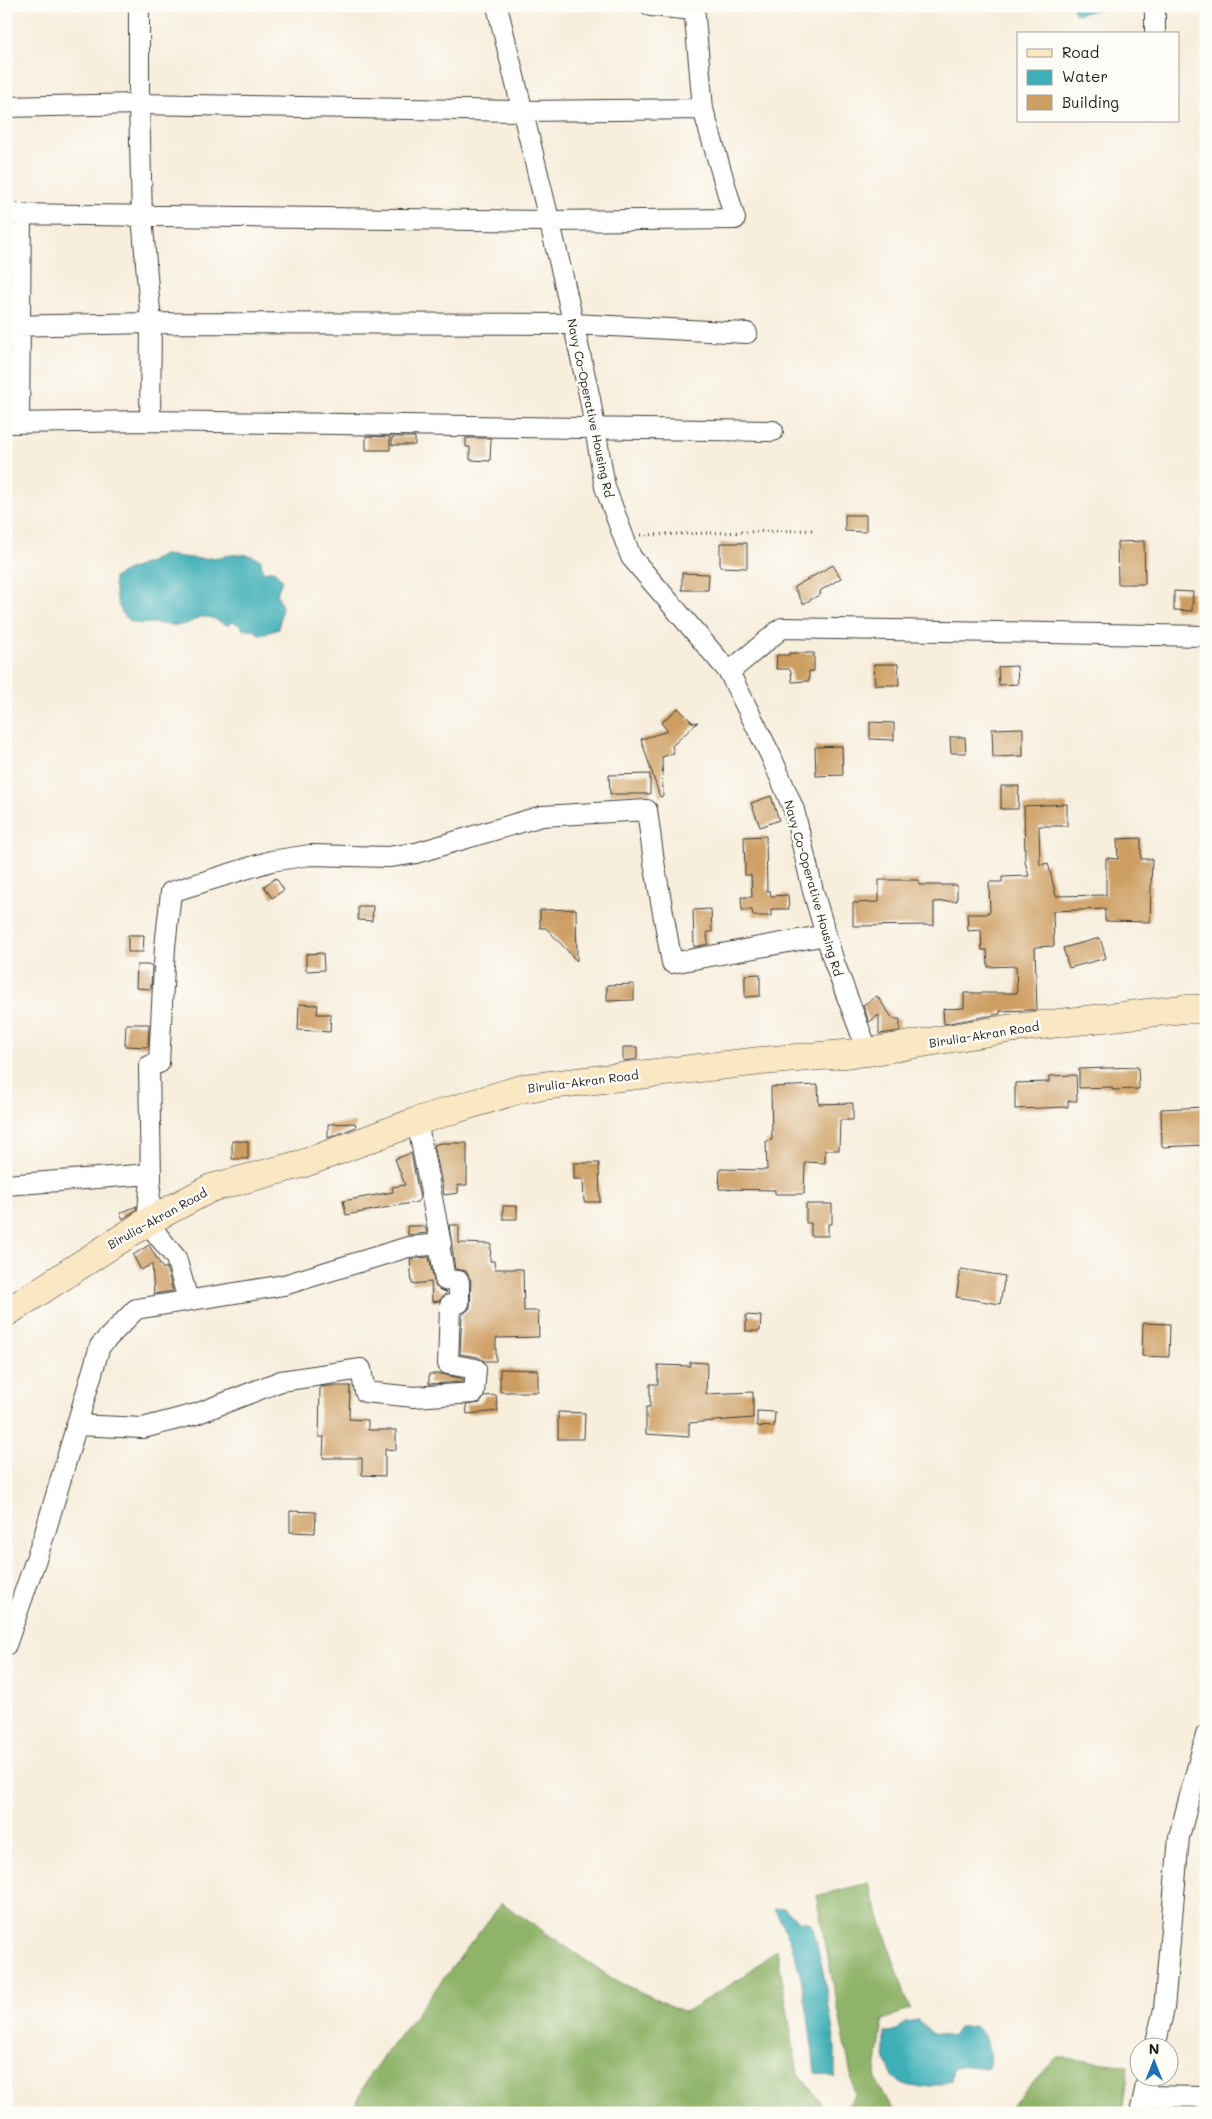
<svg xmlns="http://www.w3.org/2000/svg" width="1212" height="2119" viewBox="0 0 1212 2119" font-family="Mali,sans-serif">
<rect width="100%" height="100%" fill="#fdfcf7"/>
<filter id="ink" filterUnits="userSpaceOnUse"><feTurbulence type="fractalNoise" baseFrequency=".02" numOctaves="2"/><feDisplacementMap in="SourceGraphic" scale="10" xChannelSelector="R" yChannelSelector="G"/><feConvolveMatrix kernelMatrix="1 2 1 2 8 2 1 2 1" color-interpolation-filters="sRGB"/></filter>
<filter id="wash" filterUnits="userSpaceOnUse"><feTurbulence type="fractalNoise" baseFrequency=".0096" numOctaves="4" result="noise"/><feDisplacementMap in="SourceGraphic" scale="20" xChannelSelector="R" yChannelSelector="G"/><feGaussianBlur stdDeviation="1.12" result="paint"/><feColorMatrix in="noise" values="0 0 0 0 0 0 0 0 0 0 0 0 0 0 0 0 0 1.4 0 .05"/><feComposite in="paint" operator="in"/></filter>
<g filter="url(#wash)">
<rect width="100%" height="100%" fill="#f7eedc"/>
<path fill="#8fb469" stroke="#566842" d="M868 1883 910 2009 883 2020 875 2079 895 2113H843L855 2095 816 1896Z
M502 1903 616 1981 685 2012 740 1979 777 1949 798 2073 829 2113H352L369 2075Z
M1057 2057 1128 2066 1122 2113H1005Z"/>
<path fill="#3eafb7" stroke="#2d666a" d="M1073 6H1122L1075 14Z
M163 555C179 556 196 560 211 558 228 556 244 550 261 560L263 572 274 570 282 580 277 594 282 606 279 629 261 635 252 629 243 630 241 625 233 622 228 625C220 623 213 616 203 617 197 617 192 622 186 624 176 627 165 624 155 623 148 623 139 625 132 622 118 615 114 592 114 578 129 567 148 565 163 555Z
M784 1908 799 1921 812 1923 823 1971 835 2045V2077L815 2073C810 2028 805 1983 790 1940 786 1930 779 1919 774 1909Z
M918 2020 933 2034 951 2037 960 2027 975 2026 983 2034 991 2056 988 2068 967 2066 953 2068 951 2081C925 2089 896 2094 886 2061 884 2053 885 2042 885 2033L896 2030 905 2022Z"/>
<g id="blocks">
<path fill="#cd9e62" d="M366 436 390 437V450H366Z
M392 437H415V445H392Z
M466 438H491L490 461 470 460V447H466Z
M845 515H866V532L845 531Z
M1144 541 1145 584H1118L1117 542Z
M720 543H747V568L720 567Z
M833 565 841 578 820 591 821 594 803 604 794 587Z
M682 573 709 574 708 590H682Z
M1174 591 1193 592 1192 611 1174 610Z
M789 653H814V671H809V681L792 682 791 671 789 669H776L777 655H789Z
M874 664H898L899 685H875Z
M1017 666 1018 684 999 685 998 667Z
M678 708 693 723 698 722 672 746 674 753 662 757 663 796 660 797 641 739 668 731 661 723Z
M870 722 894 723V740L870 739Z
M1023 728V756L993 757 992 729Z
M950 737H965L966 753H951Z
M842 746 843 775 816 776 815 747Z
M650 774V794H610L609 775Z
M1001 786H1019L1018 809H1001Z
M771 796 779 820 760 827 751 803Z
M1067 804V826H1039L1040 865 1048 863 1056 896 1106 895V858L1118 859 1117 839 1141 838V859H1152L1150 922 1105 921V909L1053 911 1054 946 1035 947 1037 1010 1000 1011V1014L944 1024 943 1009 964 1008V993H1017L1016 966 988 967 987 950H982L981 930 968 931 967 914H987V912H990L989 882H1002V877L1029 876 1025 862 1024 806Z
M766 836 767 891H770L771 896 788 895 789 909H771V916H753L752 910H742L741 897H752L751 875H745L744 837Z
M276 878 284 890 272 898 264 886Z
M879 880H919V885H957V901L934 902V925L853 926V903L879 902Z
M358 906H373L372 921 358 920Z
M576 909 577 961 546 928H540V910Z
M711 909 712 932H707L708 944 694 947 693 910Z
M128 935H144L143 952H128Z
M1100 938 1106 958 1069 968 1063 948Z
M323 953 324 970 306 971V954Z
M137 965H152L151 989 136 988Z
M760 974V996L745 997V975Z
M634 984V1000L607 1001V985Z
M877 996 893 1019H900V1031L879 1034V1015L869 1022 863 1005Z
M299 1004 318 1005 317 1014H331L330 1032 298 1030Z
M126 1024H149L148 1047 125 1046Z
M623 1047H637V1059L623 1061Z
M1138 1067 1139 1089 1112 1090V1087L1079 1088V1069Z
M1076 1075 1077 1101H1068V1107L1015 1109V1083L1049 1082V1076Z
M818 1085 819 1104 853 1103V1120H840L839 1150H825V1163L805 1162 804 1194H775V1190L719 1189 720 1169 767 1170 766 1141 772 1140 771 1087Z
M1205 1107 1206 1145 1162 1147 1161 1109Z
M355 1123 356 1127 328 1138V1124Z
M232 1141H248V1159H232Z
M440 1143H467V1185H458V1193L444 1195 434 1145Z
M411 1153 420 1199 417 1202 346 1215 343 1201 393 1192 392 1187 405 1185 395 1159Z
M574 1163H599L600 1202H584L583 1179H574Z
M806 1204H832V1224H828V1236H811V1223H806Z
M137 1206 136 1210 123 1219 120 1213Z
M503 1206H517V1219H503Z
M449 1225H459V1243L491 1244 490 1261H494L495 1269H523L524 1311H538L539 1337 496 1338V1361H484L478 1357 460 1354 462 1315 470 1308 471 1281 466 1271 455 1269Z
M407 1226H425L427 1233 408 1235Z
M149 1245 163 1269 166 1267 173 1291 154 1294 152 1264 141 1270 133 1255Z
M429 1257 435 1286 440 1290 447 1292 439 1301 432 1302 431 1282 412 1284 410 1259Z
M961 1269 1005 1276 1000 1304 956 1297Z
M746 1315 761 1316 760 1331H746Z
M1143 1323 1170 1324 1169 1357 1142 1356Z
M690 1362 707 1363 706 1394 753 1392V1418L689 1423V1437L646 1434V1407H650V1384H658V1365L690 1366Z
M500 1369 538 1370V1392H500Z
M429 1374H443L463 1379V1382L429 1384Z
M329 1386H350L349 1419 368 1420V1430H396V1450L385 1449V1476L362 1475V1458H323L324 1437H319L320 1387Z
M496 1395 498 1411 467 1414 466 1405 480 1403 485 1396Z
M757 1411 775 1412 774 1427 757 1426Z
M558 1412 585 1413 584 1439H558Z
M290 1511 316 1512 315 1533 290 1532Z"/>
</g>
</g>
<g filter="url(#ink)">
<use href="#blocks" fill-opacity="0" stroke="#3d3c39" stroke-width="1"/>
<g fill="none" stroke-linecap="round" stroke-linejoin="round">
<g stroke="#3d3c39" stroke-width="22">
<path id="street" d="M139 6V104L142 216 151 323 150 421 773 431
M497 6 563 277 590 399 605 487 631 557 729 672 771 756 794 810 813 891 834 962 868 1052
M651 6 694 10
M1155 6V34
M6 107 139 104 522 111 703 109
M6 214 548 221 735 219 703 109 694 6
M6 326 151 323 573 324 747 333
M7 423 150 421
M19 423 21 214
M729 672 782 628 1206 636
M6 1185 150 1174
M188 1300 176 1258 147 1222 151 1179 149 1066 159 1063 165 947 171 892 271 861 310 855 389 857 416 853 542 816 647 810 654 862 672 963 826 935
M76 1425 143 1428 196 1414 281 1381 361 1369 365 1392 414 1397 474 1393 476 1369 448 1364 450 1305 459 1303V1281L445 1280 439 1244
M6 1645 44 1536 100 1346 136 1309 284 1285 408 1247 441 1244 417 1121
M1155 2046 1164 2009 1179 1837 1206 1735
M1144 2096 1206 2097
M1140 2113 1148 2076"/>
</g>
<g stroke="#3d3c39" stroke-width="29">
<path id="secondary" d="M6 1313 147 1222 211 1188 305 1163 417 1121 524 1088 761 1061 868 1052 1007 1029 1183 1009H1206"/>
</g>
<path stroke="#3d3c39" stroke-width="3" stroke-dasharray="1 4" stroke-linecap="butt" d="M641 535 813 530"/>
<use href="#street" stroke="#fff" stroke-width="20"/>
<use href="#secondary" stroke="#fae7c3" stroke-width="28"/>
</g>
</g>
<g text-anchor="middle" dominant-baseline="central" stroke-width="5" stroke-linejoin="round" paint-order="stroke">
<g font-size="12" fill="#1c1c1c" stroke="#fdfcf7">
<text transform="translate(591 408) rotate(78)">Navy Co-Operative Housing Rd</text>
<text transform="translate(814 888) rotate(74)">Navy Co-Operative Housing Rd</text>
<text transform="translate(984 1034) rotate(-9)">Birulia-Akran Road</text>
<text transform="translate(583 1081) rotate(-7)">Birulia-Akran Road</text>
<text transform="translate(157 1218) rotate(-29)">Birulia-Akran Road</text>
</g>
</g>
<rect width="1212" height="2119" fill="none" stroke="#fdfcf7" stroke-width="25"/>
<rect x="1017" y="32" width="162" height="90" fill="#fdfcf7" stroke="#a3a29f"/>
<rect x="1027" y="49" width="25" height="8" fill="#fae7c3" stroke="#a3a29f"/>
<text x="1062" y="58" font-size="15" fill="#1c1c1c">Road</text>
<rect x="1027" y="70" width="25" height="15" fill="#3eafb7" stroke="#a3a29f"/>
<text x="1062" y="82" font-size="15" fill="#1c1c1c">Water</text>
<rect x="1027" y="95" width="25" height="15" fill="#cd9e62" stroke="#a3a29f"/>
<text x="1062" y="108" font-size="15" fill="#1c1c1c">Building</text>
<g transform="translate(1154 2062)"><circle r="24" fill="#fdfcf7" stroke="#a3a29f"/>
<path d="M0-4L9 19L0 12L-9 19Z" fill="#1f6fb2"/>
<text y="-8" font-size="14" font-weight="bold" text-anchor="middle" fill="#1c1c1c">N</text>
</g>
</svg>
